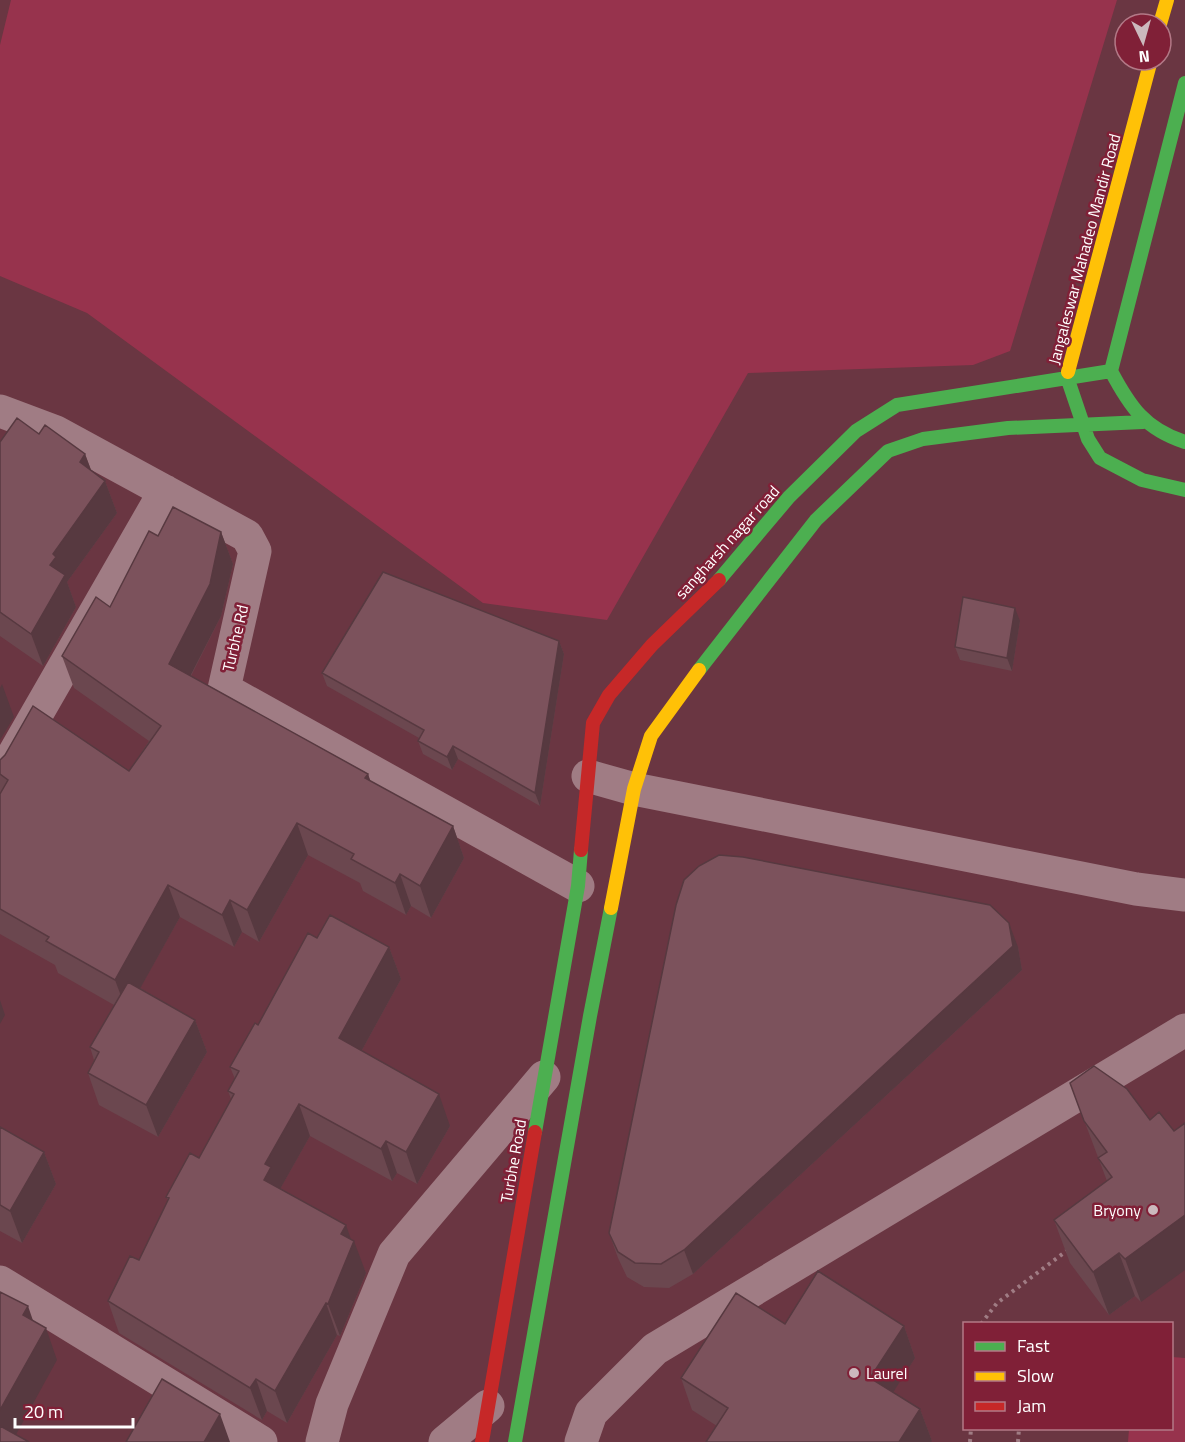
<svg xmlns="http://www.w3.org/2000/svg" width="1185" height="1442" viewBox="0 0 1185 1442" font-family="'Titillium Web',sans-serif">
<rect width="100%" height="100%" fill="#6a3642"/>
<path fill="#97334d" d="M11 0H1117L1010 351 973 365 748 373 607 620 483 603 87 313 0 276V45Z
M1172 1357 1185 1358V1442H1128L1129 1429 1172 1428Z"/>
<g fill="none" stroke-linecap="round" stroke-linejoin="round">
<path stroke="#a07c84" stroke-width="4" stroke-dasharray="3 4.5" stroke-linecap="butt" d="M981 1324 997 1303 1069 1249
M970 1442 971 1428
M1018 1442 1019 1428"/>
<path stroke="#a07c84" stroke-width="33" d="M0 411 56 432 247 536 255 551 224 689 578 886
M588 776 634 789 1136 889 1185 895
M0 778 165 491
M0 1282 261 1442
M322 1442 332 1404 394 1254 544 1077
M445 1442 488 1406
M581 1442 591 1413 655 1349 1185 1030"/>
<path stroke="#4caf50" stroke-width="14" d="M1185 83 1111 371C1130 407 1145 429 1185 442
M1068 372 1067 377 1088 439 1100 458 1142 480 1185 490
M719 580 789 497 856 431 897 405 1111 371
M699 670 816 520 888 451 923 439 1008 428 1143 422
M535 1132 578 886 581 850
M515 1442 590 1016 611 908"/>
<path stroke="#ffc107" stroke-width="14" d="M1160 24 1167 0
M1068 372 1151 60
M611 908 634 789 651 736 699 670"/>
<path stroke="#c62828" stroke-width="14" d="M581 850 593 723 609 695 652 645 719 580
M482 1442 535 1132"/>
</g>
<path fill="#6b474f" d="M39 434 85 454 91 470 105 481 117 513 67 582 76 607 43 666 0 636V442Z
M221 532 233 564 221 616 191 676 368 774 370 781 453 826 464 858 431 918 411 906 406 915 363 891 360 883 308 855 259 942 242 932 234 947 180 917 140 988 195 1020 207 1052 158 1137 99 1105 88 1073 94 1060 90 1047 114 1005 58 973 55 965 0 934V760L129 771 149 741 74 688 62 656 110 607 158 536Z
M1020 621 1012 671 960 660 955 647Z
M559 641 564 654 540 806 458 759 452 770 423 754 418 741 419 738 327 686 322 673Z
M317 938 389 947 401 979 362 1050 450 1126 417 1184 397 1173 392 1181 310 1136 280 1189 351 1239 366 1273 340 1336 337 1335 287 1423 267 1411 262 1420 119 1333 108 1301 139 1260 168 1200 166 1197 199 1158 231 1099 228 1091 235 1079 230 1067Z
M1018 947 1022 970 693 1274 669 1288 644 1287 627 1277 618 1258 609 1233Z
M1094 1066 1141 1302 1135 1296 1109 1315 1070 1263 1054 1220 1107 1181 1070 1083Z
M0 1127 44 1152 56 1184 22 1243 0 1231Z
M785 1324 904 1326 915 1358 893 1392 920 1409 932 1441 717 1426 692 1410 681 1378Z"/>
<path fill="#573940" d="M85 454 97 486 80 462Z
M105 481 117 513 67 582 76 607 43 666 31 634 53 554Z
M221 532 233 564 221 616 180 696 169 664Z
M1015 608 1020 621 1012 671 1007 658Z
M559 641 564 654 540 806 535 793Z
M2 684 14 717 0 740V688Z
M453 746 458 759 452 770 447 757Z
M368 774 379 806 365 778Z
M297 823 308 855 259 942 247 910Z
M453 826 464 858 431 918 420 886Z
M400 874 411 906 406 915 395 883Z
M168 885 180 917 127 1012 115 980Z
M230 900 242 932 234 947 222 915Z
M1009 923 1018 947 1022 970 693 1274 684 1250Z
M389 947 401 979 351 1070 339 1038Z
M0 1000 5 1015 0 1024Z
M195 1020 207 1052 158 1137 146 1105Z
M439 1094 450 1126 417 1184 406 1152Z
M299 1104 310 1136 279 1191 264 1180 265 1164Z
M386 1141 397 1173 392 1181 381 1149Z
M44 1152 56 1184 22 1243 10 1211Z
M1185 1215V1270L1141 1302 1125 1259Z
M346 1225 353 1245 354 1241 366 1273 340 1336 328 1304 341 1234Z
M1119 1253 1135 1296 1109 1315 1093 1272Z
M326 1303 337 1335 287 1423 275 1391Z
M28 1306 39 1338 23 1315Z
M904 1326 915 1358 882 1410 870 1378Z
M46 1328 57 1360 12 1442 0 1440V1410Z
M256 1379 267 1411 262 1420 250 1388Z
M920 1409 932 1441 931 1442H899Z
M220 1414 230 1442H204Z"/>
<path fill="#7c525c" stroke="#573940" stroke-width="1.5" d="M17 418 39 434 45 425 85 454 80 462 105 481 53 554 56 557 50 565 65 575 31 634 0 612V442Z
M173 507 221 532 210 584 169 664 368 774 365 778 453 826 420 886 400 874 395 883 351 859 354 854 297 823 247 910 230 900 222 915 168 885 115 980 46 941 49 937 0 909V794L8 780 0 774V760L5 755 33 706 129 771 161 726 62 656 96 597 110 607 149 531 158 536Z
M383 572 559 641 535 793 453 746 447 757 418 741 424 730 322 673Z
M963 597 1015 608 1007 658 955 647Z
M719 855 743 857 990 905 1009 923 1013 946 684 1250 661 1264 635 1263 618 1252 609 1233 676 905 684 880 699 866Z
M330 915 389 947 339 1038 439 1094 406 1152 386 1141 381 1149 299 1104 265 1164 271 1167 264 1180 346 1225 341 1234 354 1241 328 1304 326 1303 275 1391 256 1379 250 1388 108 1301 130 1256 139 1260 169 1198 166 1197 190 1153 199 1158 234 1094 228 1091 239 1071 230 1067 255 1023 258 1025 308 933 317 938Z
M128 982 195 1020 146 1105 88 1073 99 1052 90 1047Z
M1094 1066 1127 1089 1150 1120 1159 1112 1174 1131 1185 1123V1215L1125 1259 1119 1253 1093 1272 1054 1220 1112 1177 1098 1158 1107 1152 1084 1121 1070 1083Z
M0 1127 44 1152 10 1211 0 1205Z
M818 1271 904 1326 870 1378 920 1409 899 1442H706L728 1408 681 1378 736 1293 785 1324Z
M0 1292 28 1306 23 1315 46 1328 0 1410Z
M162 1379 220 1414 204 1442H126Z
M0 1426 29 1442H0Z"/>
<g fill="#cbb9bd" stroke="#802037" stroke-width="2">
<circle cx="1153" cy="1210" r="6"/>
<circle cx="854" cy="1373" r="6"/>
</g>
<g text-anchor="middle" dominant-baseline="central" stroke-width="5" stroke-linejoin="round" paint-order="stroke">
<g font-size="16" fill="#fff" stroke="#802037">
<text transform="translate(1084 249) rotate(-75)">Jangaleswar Mahadeo Mandir Road</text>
<text transform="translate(727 542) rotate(-48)">sangharsh nagar road</text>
<text transform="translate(235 638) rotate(-77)">Turbhe Rd</text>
<text transform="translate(513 1161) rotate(-80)">Turbhe Road</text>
</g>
<g font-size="16" fill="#fff" stroke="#802037" text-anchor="end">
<text x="1141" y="1210">Bryony</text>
<text x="866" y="1373" text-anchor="start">Laurel</text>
</g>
</g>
<rect x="963" y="1322" width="210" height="108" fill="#802037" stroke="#b37987" stroke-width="1.5"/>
<rect x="975" y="1342" width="30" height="9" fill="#4caf50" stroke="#b37987" stroke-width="1.5"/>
<text x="1017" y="1352" font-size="18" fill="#ffffff">Fast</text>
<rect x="975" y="1372" width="30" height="9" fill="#ffc107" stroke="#b37987" stroke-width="1.5"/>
<text x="1017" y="1382" font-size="18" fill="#ffffff">Slow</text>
<rect x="975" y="1402" width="30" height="9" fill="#c62828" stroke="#b37987" stroke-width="1.5"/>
<text x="1017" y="1412" font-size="18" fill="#ffffff">Jam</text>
<g transform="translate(1143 42) rotate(175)"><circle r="28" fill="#802037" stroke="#b37987" stroke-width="1.5"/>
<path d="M0-4.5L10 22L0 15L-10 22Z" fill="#cbb9bd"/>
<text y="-9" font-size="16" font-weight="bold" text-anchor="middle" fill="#ffffff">N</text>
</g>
<path d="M15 1418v9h118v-9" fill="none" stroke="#ffffff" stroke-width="3"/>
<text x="24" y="1418" font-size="18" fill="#ffffff" stroke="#802037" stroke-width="4.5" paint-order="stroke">20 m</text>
</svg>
